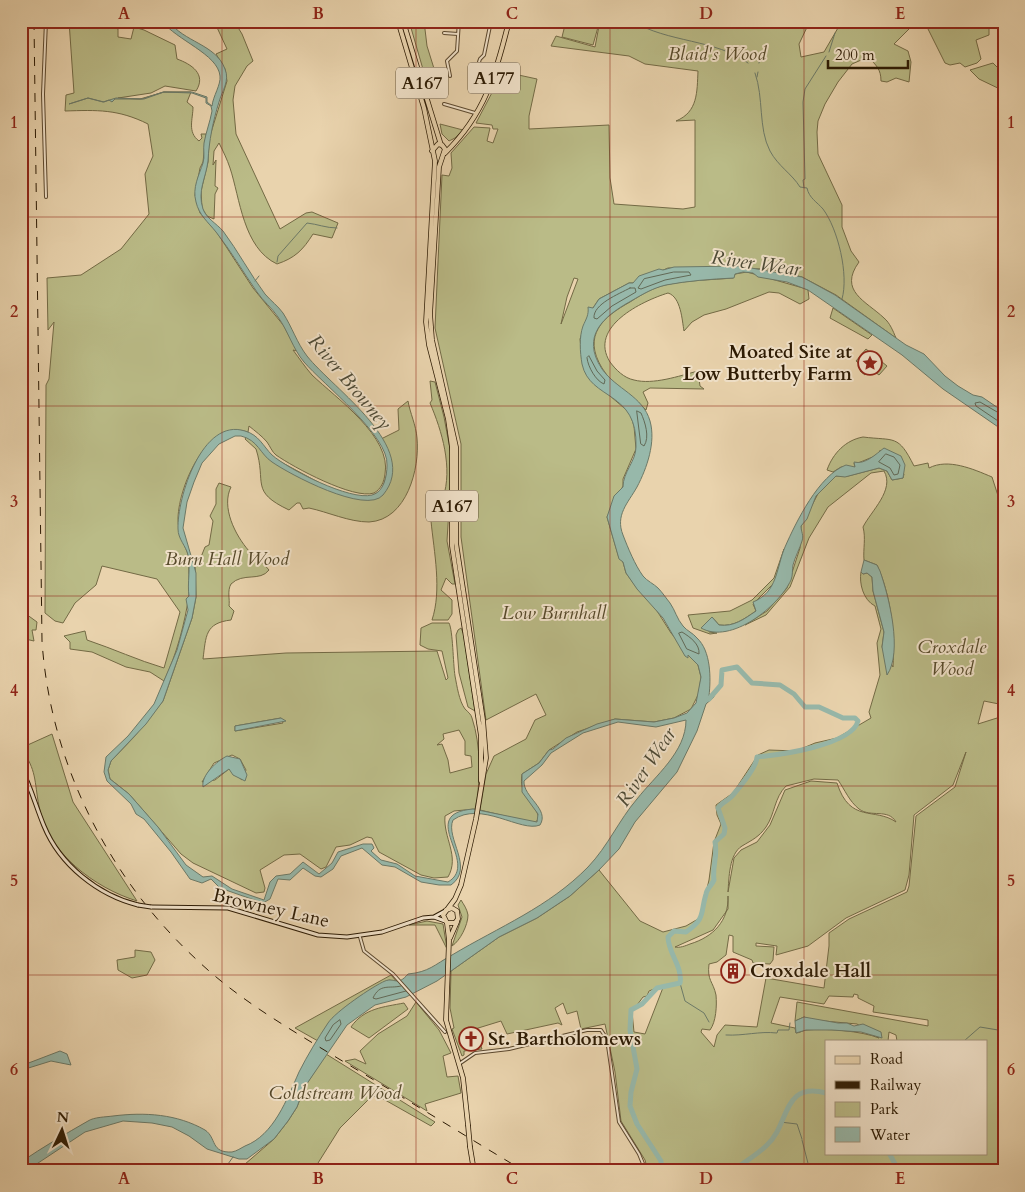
<svg xmlns="http://www.w3.org/2000/svg" width="1025" height="1192" viewBox="0 0 1025 1192" font-family="Cardo,serif">
<rect width="100%" height="100%" fill="#e9d3ad"/>
<filter id="stains"><feTurbulence type="fractalNoise" baseFrequency=".004" numOctaves="4"/><feColorMatrix values="0 0 0 0 .2 0 0 0 0 .09 0 0 0 0 .02 0 0 0 .5 -.17"/></filter>
<radialGradient id="worn" r=".72"><stop offset=".6" stop-color="#630" stop-opacity="0"/><stop offset="1" stop-color="#630" stop-opacity=".3"/></radialGradient>
<path fill="#babb87" stroke="#736a45" fill-rule="evenodd" d="M69 21H103L118 29V37L131 39 134 27 144 30 175 45 177 59C191 64 207 74 196 91L165 86 151 93 118 98 140 99 164 92H191L187 102 193 107C193 119 187 132 199 141L202 138 201 134H206L203 162 200 168 195 195 200 213 216 231 253 288 284 326 297 351 293 350C299 358 305 367 312 375 336 398 392 437 385 474 384 482 381 489 374 493 354 500 293 467 276 455 272 452 270 446 267 442 262 436 255 431 249 426L248 432C207 420 179 485 178 518 178 533 183 541 188 554 189 557 189 592 189 595 185 622 177 654 164 681L150 672 126 667 92 652 70 649V642L64 636 85 631 87 640C114 649 137 660 164 668L180 612 157 579 102 566 96 585 75 603 63 623 55 621 45 613 46 385 49 379 54 322 48 330 47 278 81 275 121 249 149 214 145 174 153 156 148 124C118 109 97 110 65 111L66 95 74 93Z
M214 21H234L242 34 253 61 247 66 235 86 233 100 236 134 280 229 306 213 312 212 338 223 332 238 313 234C303 250 295 258 277 264 243 248 240 198 230 168 227 159 223 151 219 143L214 151 213 165 216 160 215 186 218 188 215 194 214 219 207 216 202 208 201 191 208 162 209 139 227 81 225 69 216 54 227 49Z
M409 21H424L427 46 441 91 429 90Z
M566 21H577L598 27 593 45 562 37Z
M582 21H810L799 44 801 57 824 52 842 21H921L910 28 894 44 908 51 911 62 909 82 896 78 887 82 881 81C881 69 876 65 868 57L852 64 838 82 825 104 818 121 817 132 818 154 842 205V227L851 251 859 262C838 291 866 301 884 318 890 323 893 331 896 338L836 295 802 277 770 269 668 268 633 283H629L599 299 589 314 580 339 583 366 603 390 630 413 634 426 636 449 623 479V486L607 517 619 558 623 562 626 573 637 588 652 603 671 633 698 665 701 677 699 693 691 709 674 718 654 722 615 719 577 732 549 750 539 763 522 774C518 797 536 802 539 819L534 823 480 810 486 774 494 756 526 739 535 720 546 715 536 694 486 720 461 537V444L435 328 442 175 449 176 452 168 451 153 474 127 490 128 487 141 493 143 498 129H493L492 125 476 123 495 87 500 71 537 79 529 116V129L609 125 610 178 614 204 683 209 695 207V120L676 121C698 112 697 92 698 71L645 64 629 56 551 46 556 36 595 47 599 26ZM574 278 578 279 561 324 567 297Z
M924 21H989V35L976 40 981 59 977 63 965 67 960 63 950 65 945 63Z
M1001 62H1004V91L979 79 970 70 993 63 999 69 1002 68Z
M440 124 463 130 455 138 449 141 442 134Z
M747 272 803 288 808 290 809 299 800 304 779 293 769 292 726 309 704 315 692 322 684 331C682 320 681 297 668 293 642 301 588 327 610 362 616 370 624 378 634 380 653 385 679 376 698 371L700 386 704 389 650 388 643 392 648 403 646 410C632 395 612 385 602 368 582 335 603 317 630 302 641 295 652 288 665 285 687 280 711 280 733 278L735 274Z
M833 308 872 335 868 339 830 318Z
M866 349 887 366 879 375 871 369 865 375 860 371 863 367 856 361Z
M430 381 435 382 444 417 452 460 447 541 455 584H452L446 578 441 590 452 600V614L448 620H432C442 590 434 552 431 521L427 515C432 510 440 506 443 498 453 468 442 431 430 403L432 400Z
M408 401C410 413 416 425 417 438 420 468 407 520 369 522 349 522 328 512 309 508L303 509 300 503H297L289 510C249 491 267 483 256 449L245 439 248 435 254 438 268 455 340 494 368 498 382 490 390 463 381 439 399 430 398 409Z
M863 437C895 441 898 434 914 466L928 463 929 468C948 458 973 469 992 477L1001 505 1004 506V705L984 701 978 724 997 718 1004 730V1171H648L645 1160 621 1121 615 1072 605 1024 581 1029 577 1011 567 1014 563 1003 555 1008 562 1025 558 1023 507 1034 501 1021 475 1029 482 1049 464 1051V1055L462 1056 452 1029 454 1028 450 1008 451 971 499 937 537 918 570 896 599 870 640 921 663 932 686 926 698 919 701 914 709 880 714 842 721 824 717 815 716 805 733 793 758 755 769 750 796 751 815 743 837 738 871 718 869 712 880 675 877 643 881 629 875 606C863 600 859 583 861 572L863 574 867 573 872 577 873 591 884 632 882 647 893 667C895 633 891 596 877 565L864 560C863 549 866 538 863 527 871 511 895 490 884 471L871 473 828 507 809 538 790 587 766 615 745 625 767 611 787 588 800 548 801 526 820 490 836 476H848L879 468 887 471 892 480 903 478 904 474 880 450V454L858 463H854L855 468 841 467 833 472 827 470C833 453 846 440 863 437ZM966 752 955 787 916 816 909 886 907 892 849 919 829 933V946L824 988 766 978 757 1027 725 1025 717 1035 714 1047 701 1032 702 1029 710 1030C716 1022 717 1006 716 995 713 981 707 981 709 964L717 962 726 955 729 935 733 936V952L752 960 753 963 770 964 773 960 774 947 756 946V943L777 946 776 955 808 946 846 918 905 890 909 875 914 815 953 785ZM814 779 838 780C845 790 849 801 859 809 871 818 888 808 896 822 875 807 850 824 837 783L811 781 785 790 770 825 757 842 741 850 734 858 728 892C729 878 729 854 742 846 752 840 759 837 766 827 775 814 774 798 786 786ZM728 896C729 921 713 937 690 944 685 946 680 948 675 947L713 930 728 909ZM664 985 645 1034 634 1032 632 1012 643 997 647 996 649 991ZM854 994 858 995V998L874 1006 873 1012 928 1020V1026L797 1002 795 1021 804 1017 813 1020 857 1024 879 1038C862 1031 825 1028 807 1030 803 1030 800 1033 796 1033L795 1028 771 1023 780 997 824 1004 829 996 853 997ZM889 1032 896 1035 897 1041H986V1153H826V1041H888Z
M219 483 231 487C221 507 235 535 249 551 255 558 264 563 269 570 260 582 243 572 231 584 227 591 230 599 229 606L234 611 231 620C205 623 206 636 203 659L286 653 437 651 446 680 448 678 442 651 428 649 420 645 421 628 432 623H449C453 631 453 663 455 676 457 686 459 701 465 709 468 712 471 714 472 718 481 745 481 782 475 809L454 811 445 816C443 838 460 856 448 877L434 878 421 875 379 852 372 838 367 837 350 845 336 847 326 867 321 869 300 854 284 855 260 870 265 888 264 892 256 893 193 863 181 854 129 794 110 779 108 770 111 761 134 737 163 701 192 618 196 597 195 563 201 557 205 547 209 545 213 521 210 516 216 504V489ZM281 718 283 723 235 731V726ZM459 730 465 741V755L471 756 472 767 450 773 448 760 442 744 437 745 444 739 443 734ZM232 755 240 759 246 770 242 780 229 769 215 780 202 782 214 763Z
M784 549 775 582 753 604 756 611C744 619 734 627 719 625L712 617 709 632 717 633 710 634 693 628 688 615 730 611 752 600 774 578Z
M21 605 26 614 37 622 36 630H32L34 641 21 638Z
M461 628 464 635 475 711 468 707 459 673 456 635 458 630Z
M52 734 73 802 137 901C95 888 47 853 39 806 34 780 37 771 21 748Z
M461 900C464 905 467 909 468 915 468 925 460 941 452 946L462 917 458 905Z
M427 921 443 924 447 949 435 925H409Z
M135 950 151 952 155 960 147 975 132 978 118 970 117 960 135 957Z
M391 975 397 982 389 980C358 997 335 1010 318 1041L295 1028Z
M416 1002 439 1030 451 1053 443 1056 447 1077 458 1076 461 1093 425 1104 427 1111 345 1061 355 1059 366 1064 360 1051 378 1034 407 1016Z
M404 1003 408 1009 369 1038 351 1027C364 1008 384 1007 404 1003Z
M326 1054 435 1122 431 1126 378 1096 371 1097 340 1128 313 1171H237L274 1139 288 1121 297 1107 304 1088Z"/>
<path fill="#97b8aa" stroke="#6c7967" d="M162 21H169C183 42 216 44 225 69 230 81 222 91 219 102 213 121 209 141 208 161 206 178 197 191 203 209 206 218 217 224 223 231 238 251 250 274 265 294 271 301 278 306 283 313 292 327 297 343 307 356 333 389 422 448 383 495 366 515 289 474 272 462 260 454 258 440 241 436H235L219 444 202 463 194 482 187 502 183 528 196 573V597L192 618 163 701 146 724 111 761 108 770 110 779 129 794 158 827 186 865 203 877 212 876 232 889 264 900 270 882 276 876 290 874 303 862 319 874 332 863 338 852 363 844H372L374 848 371 851 381 860 397 864 415 876 448 882C481 863 415 814 473 809L537 822 538 814 522 792V774L539 763 549 750 553 749 566 738 597 724 615 719 654 722 674 718 687 713 696 703 701 677 698 665 688 655V658L685 656 663 618 637 589 626 573 623 562 619 559 607 517 614 496 623 487C623 472 636 461 636 447 638 390 590 401 582 364 580 352 579 337 583 326 586 319 589 315 588 307L593 308 599 299 629 283H633L639 276 659 269 663 270 674 267 740 266 802 277 835 295 906 345 924 354 945 376 958 386 973 395 982 397 1004 412V431L943 389 902 355 808 290 787 282 758 277 753 273 743 272 735 274 734 278C711 279 687 281 666 285 653 288 643 294 631 301 604 316 580 336 602 369 616 389 643 396 650 421 656 442 647 468 637 487 628 503 615 515 623 535 628 548 635 565 643 576 647 581 654 584 658 588 662 592 666 598 670 603 675 610 677 619 683 626 687 631 693 633 697 638 711 651 711 678 709 696L713 694 714 697 706 704 697 731 677 772 635 822 619 849 599 870 570 896 537 918 499 937 437 981 406 997 375 1005 347 1025 304 1088 297 1107 288 1121 274 1139 247 1159H239L207 1149 189 1136 172 1127 152 1123 123 1121 85 1132 26 1171H21V1162C43 1147 67 1133 88 1121 94 1117 106 1117 113 1116 145 1112 177 1114 205 1130 217 1138 210 1153 232 1152 237 1151 241 1148 245 1146 274 1135 287 1099 299 1072 307 1056 318 1038 328 1023 335 1012 373 986 385 981 395 977 397 987 408 974 429 972 434 965 452 955 499 927 549 907 588 867 608 846 619 820 637 799 655 776 686 752 686 720L656 727 618 722 583 733 551 753 542 765 524 781C523 797 550 809 540 825 521 833 481 800 453 820 445 838 475 868 451 885H439L421 882 395 867 382 865 362 848 341 856 333 869 321 877 315 876 303 868 290 880 278 879 270 899 263 903 220 888 211 879 202 883 190 879 171 852 144 819 136 814 131 804 107 781 104 772 106 757 128 736 154 704 177 650 188 610 186 599 189 596C187 584 191 566 188 555 186 546 178 539 178 529 177 498 202 417 245 431 259 435 263 446 272 455 288 469 350 501 372 495 384 492 387 476 387 465 389 436 323 384 304 362 293 349 288 331 278 317 272 308 263 301 257 292 243 272 231 251 216 232 208 222 199 215 196 202 192 188 199 175 203 163 205 157 203 149 204 143 206 132 210 122 212 111L211 106 206 103V98L192 93 164 92 144 99H115L112 102 109 100 104 102 88 98 69 104 88 98 103 102 116 98 142 99 163 92H192L207 97V102L212 106C213 96 221 85 220 76 218 54 176 40 162 21Z
M884 448 901 456 905 465 903 478 892 480 887 471 879 468 845 477 836 476 816 496 807 519 801 526C801 532 804 535 802 541 800 548 795 557 793 565 792 570 793 575 791 580 779 606 731 645 701 628L712 617 719 625C734 627 744 619 756 611L753 602C778 592 776 568 785 547 796 522 819 475 846 465L855 467 854 462C865 465 876 454 884 448Z
M864 560 877 565 880 571C889 597 903 652 887 675L882 647 884 632 873 591 872 577 867 573 863 574 861 572Z
M281 718 286 721 235 731V726Z
M227 756 240 759 247 775 245 781 233 775 229 769 203 787C201 775 217 761 227 756Z
M804 1017 838 1023H847L854 1026 863 1024 881 1032 882 1038 861 1032 832 1030H806L796 1033 795 1021Z
M60 1051 67 1054 71 1065 51 1061 22 1070 26 1064Z"/>
<g fill="none" stroke-linecap="round" stroke-linejoin="round">
<path stroke="#626956" stroke-width="1" d="M674 272H689L691 275 665 280 641 289 638 288 644 279Z
M630 288H635L636 292 612 306 597 319 594 318C593 304 619 294 630 288Z
M589 356 597 371 605 380 604 384C596 381 588 367 587 358Z
M637 411 641 413C645 422 650 437 644 446L641 444Z
M1004 416 980 402 975 403 976 406 1004 425
M886 454 894 457 900 465 898 474 894 475 890 468 879 462Z
M679 633 682 632C690 637 700 644 699 654L687 649Z
M401 986C389 989 380 983 373 998L376 999 406 991
M340 1020 341 1024 330 1040 326 1041 325 1038 333 1025Z"/>
<path stroke="#6c7967" stroke-width="1" d="M632 21C668 43 716 39 748 63
M838 27 844 21
M829 52 835 33
M759 63 760 59
M755 73C764 98 758 128 770 151 778 166 792 174 800 187L807 188C809 198 817 202 823 209 838 229 849 275 842 299
M757 77 758 72
M804 188 803 180 805 179 803 102 805 89 826 56
M277 262 278 256 307 223C317 224 326 228 337 228
M255 281 259 276
M680 983 685 1001 704 1013 709 1022
M726 1035C744 1036 759 1031 777 1033L778 1030H789L790 1023
M964 1041 980 1027 1004 1031
M780 1122 797 1124 802 1139
M802 1140 810 1171
M228 1164 233 1157
M224 1171 226 1165"/>
<path stroke="#97b8aa" stroke-width="5" d="M889 1153 899 1171
M662 1171 661 1161 637 1124 630 1106 631 1092 637 1069 630 1030 631 1010 642 1004 657 988 680 983C683 967 668 953 668 937L674 931 686 932C706 918 700 914 706 894 707 888 712 885 714 880 712 866 718 856 715 842L724 834 725 828 718 808C721 803 729 800 733 795 739 788 757 766 757 757 779 755 852 745 858 721L855 718H843L819 707H805L794 694 780 685 752 683 737 667 722 670 721 685 709 699
M733 1171C744 1162 757 1155 767 1145 790 1124 782 1081 826 1093"/>
<g stroke="#5b482e" stroke-width="4">
<path id="minor" d="M444 33 458 34
M450 76 447 61 457 51 459 21
M474 77 480 59 484 55 491 21
M444 104 475 113
M46 197 43 94 46 21
M360 937 364 951 393 974 445 1032
M459 1064 475 1053 509 1049 587 1030H601L607 1039 619 1122 639 1154 646 1171
M510 1171 511 1170"/>
</g>
<g stroke="#2c1a03" stroke-width="5">
<path id="secondary" d="M21 768C31 787 36 807 44 826 60 865 98 895 138 905
M151 907 228 908 318 935 347 937 382 932 423 918 434 917 445 921
M434 917 445 911"/>
</g>
<g stroke="#2c1a03" stroke-width="5.5">
<path id="primary" d="M445 153C485 114 496 74 509 21"/>
</g>
<g stroke="#2c1a03" stroke-width="5.5">
<path id="trunk" d="M398 21 424 108 435 161 426 322 429 345 448 419 452 447V546L481 736V781
M403 21 441 145
M432 151 438 144 442 145 445 149 439 167 430 314 432 340 456 447V543L483 720 486 758 476 819 461 885 455 899 443 915 447 923H455L458 919 457 911 452 908 446 910
M447 923 449 940 446 1020 463 1078 468 1125
M450 938 457 922
M470 1147 474 1171"/>
</g>
<use href="#minor" stroke="#f1e2ca" stroke-width="2"/>
<use href="#secondary" stroke="#f1e2ca" stroke-width="3"/>
<use href="#primary" stroke="#e9d3ad" stroke-width="4"/>
<use href="#trunk" stroke="#e9d3ad" stroke-width="4"/>
<path stroke="#2c1a03" stroke-width="1" stroke-dasharray="9 9" stroke-linecap="butt" d="M34 21 42 641C50 762 108 878 197 960 239 1000 290 1029 339 1059 401 1096 462 1134 524 1171"/>
<g stroke="#2c1a03" stroke-width="5" stroke-linecap="butt">
<path id="secondary-bridge" d="M138 905 151 907"/>
</g>
<g stroke="#2c1a03" stroke-width="5.5" stroke-linecap="butt">
<path id="trunk-bridge" d="M468 1125 470 1147"/>
</g>
<use href="#secondary-bridge" stroke="#f1e2ca" stroke-width="3"/>
<use href="#trunk-bridge" stroke="#e9d3ad" stroke-width="4"/>
</g>
<path fill="none" stroke="#8f2418" stroke-width="1" stroke-opacity="0.55" d="M222 21V1171M416 21V1171M610 21V1171M804 21V1171M21 217H1004M21 406H1004M21 596H1004M21 786H1004M21 975H1004"/>
<defs>
<g id="sight-ring" transform="scale(1.25)"><circle r="9.5" fill="#f1e2ca" stroke="#8f2418" stroke-width="1.5"/><path d="M0-6L1.8-2.2L6-1.7L2.9 1.2L3.7 5.4L0 3.3L-3.7 5.4L-2.9 1.2L-6-1.7L-1.8-2.2Z" fill="#8f2418"/></g>
<g id="building-ring" transform="scale(1.25)"><circle r="9.5" fill="#f1e2ca" stroke="#8f2418" stroke-width="1.5"/><path d="M-4-6H4V6H1V3H-1V6H-4ZM-2.5-4.3h1.7v1.8h-1.7ZM.8-4.3h1.7v1.8H.8ZM-2.5-1h1.7V.8h-1.7ZM.8-1h1.7V.8H.8Z" fill="#8f2418"/></g>
<g id="church-ring" transform="scale(1.25)"><circle r="9.5" fill="#f1e2ca" stroke="#8f2418" stroke-width="1.5"/><path d="M-1.2-6h2.4v3.5h3.3v2.4h-3.3V6h-2.4V-.1h-3.3v-2.4h3.3Z" fill="#8f2418"/></g>
</defs>
<g fill-rule="evenodd">
<use href="#sight-ring" x="870" y="363"/>
<use href="#building-ring" x="733" y="971"/>
<use href="#church-ring" x="471" y="1039"/>
</g>
<g text-anchor="middle" dominant-baseline="central" stroke-width="4" stroke-linejoin="round" paint-order="stroke">
<g fill="#f1e2ca" stroke="#67563f" stroke-width="1">
<rect x="468" y="62.5" width="52" height="31" rx="4"/>
<rect x="396" y="67.5" width="52" height="31" rx="4"/>
<rect x="426" y="490.5" width="52" height="31" rx="4"/>
</g>
<g font-size="18" font-weight="bold" fill="#2c1a03">
<text x="494" y="78">A177</text>
<text x="422" y="83">A167</text>
<text x="452" y="506">A167</text>
</g>
<g font-size="19" font-style="italic" fill="#574a2b" stroke="#f1e2ca">
<text x="717" y="54">Blaid's Wood</text>
<text x="227" y="559">Burn Hall Wood</text>
<text x="554" y="613">Low Burnhall</text>
<text x="952" y="647">Croxdale<tspan x="952" dy="22">Wood</tspan></text>
<text x="335" y="1093">Coldstream Wood</text>
</g>
<g font-size="19" font-weight="bold" fill="#2c1a03" stroke="#f1e2ca" text-anchor="start">
<text x="852" y="352" text-anchor="end">Moated Site at<tspan x="852" dy="22">Low Butterby Farm</tspan></text>
<text x="750" y="971">Croxdale Hall</text>
<text x="488" y="1039">St. Bartholomews</text>
</g>
<g font-size="19" fill="#2c1a03" stroke="#f1e2ca">
<text transform="translate(271 908) rotate(13)">Browney Lane</text>
</g>
<g font-size="20" font-style="italic" fill="#4c4935" stroke="#f1e2ca">
<text transform="translate(756 263) rotate(8)">River Wear</text>
<text transform="translate(350 382) rotate(50)">River Browney</text>
<text transform="translate(646 767) rotate(-56)">River Wear</text>
</g>
</g>
<rect width="1025" height="1192" fill="none" stroke="#e9d3ad" stroke-width="55"/>
<rect x="825" y="1040" width="162" height="115" fill="#f1e2ca" stroke="#a2927a"/>
<rect x="835" y="1056" width="25" height="8" fill="#e9d3ad" stroke="#a2927a"/>
<text x="870" y="1064" font-size="15" fill="#2c1a03">Road</text>
<rect x="835" y="1081" width="25" height="8" fill="#2c1a03" stroke="#a2927a"/>
<text x="870" y="1090" font-size="15" fill="#2c1a03">Railway</text>
<rect x="835" y="1102" width="25" height="15" fill="#babb87" stroke="#a2927a"/>
<text x="870" y="1114" font-size="15" fill="#2c1a03">Park</text>
<rect x="835" y="1127" width="25" height="15" fill="#97b8aa" stroke="#a2927a"/>
<text x="870" y="1140" font-size="15" fill="#2c1a03">Water</text>
<g transform="translate(62 1130) rotate(4)" stroke="#f1e2ca" stroke-width="4" paint-order="stroke">
<path d="M0-4L9 19L0 12L-9 19Z" fill="#2c1a03"/>
<text y="-8" font-size="14" font-weight="bold" text-anchor="middle" fill="#2c1a03">N</text>
</g>
<path d="M828 60v8h80v-8" fill="none" stroke="#2c1a03" stroke-width="2.5"/>
<text x="835" y="60" font-size="15" fill="#2c1a03" stroke="#f1e2ca" stroke-width="4" paint-order="stroke">200 m</text>
<rect x="28" y="28" width="970" height="1136" fill="none" stroke="#8f2418" stroke-width="2"/>
<g font-size="16" text-anchor="middle" font-weight="bold" fill="#8f2418">
<text x="124" y="19">A</text>
<text x="318" y="19">B</text>
<text x="512" y="19">C</text>
<text x="706" y="19">D</text>
<text x="900" y="19">E</text>
<text x="14" y="128">1</text>
<text x="1011" y="128">1</text>
<text x="14" y="317">2</text>
<text x="1011" y="317">2</text>
<text x="14" y="507">3</text>
<text x="1011" y="507">3</text>
<text x="14" y="696">4</text>
<text x="1011" y="696">4</text>
<text x="14" y="886">5</text>
<text x="1011" y="886">5</text>
<text x="14" y="1075">6</text>
<text x="1011" y="1075">6</text>
<text x="124" y="1184">A</text>
<text x="318" y="1184">B</text>
<text x="512" y="1184">C</text>
<text x="706" y="1184">D</text>
<text x="900" y="1184">E</text>
</g>
<rect width="100%" height="100%" filter="url(#stains)"/>
<rect width="100%" height="100%" fill="url(#worn)"/>
</svg>
